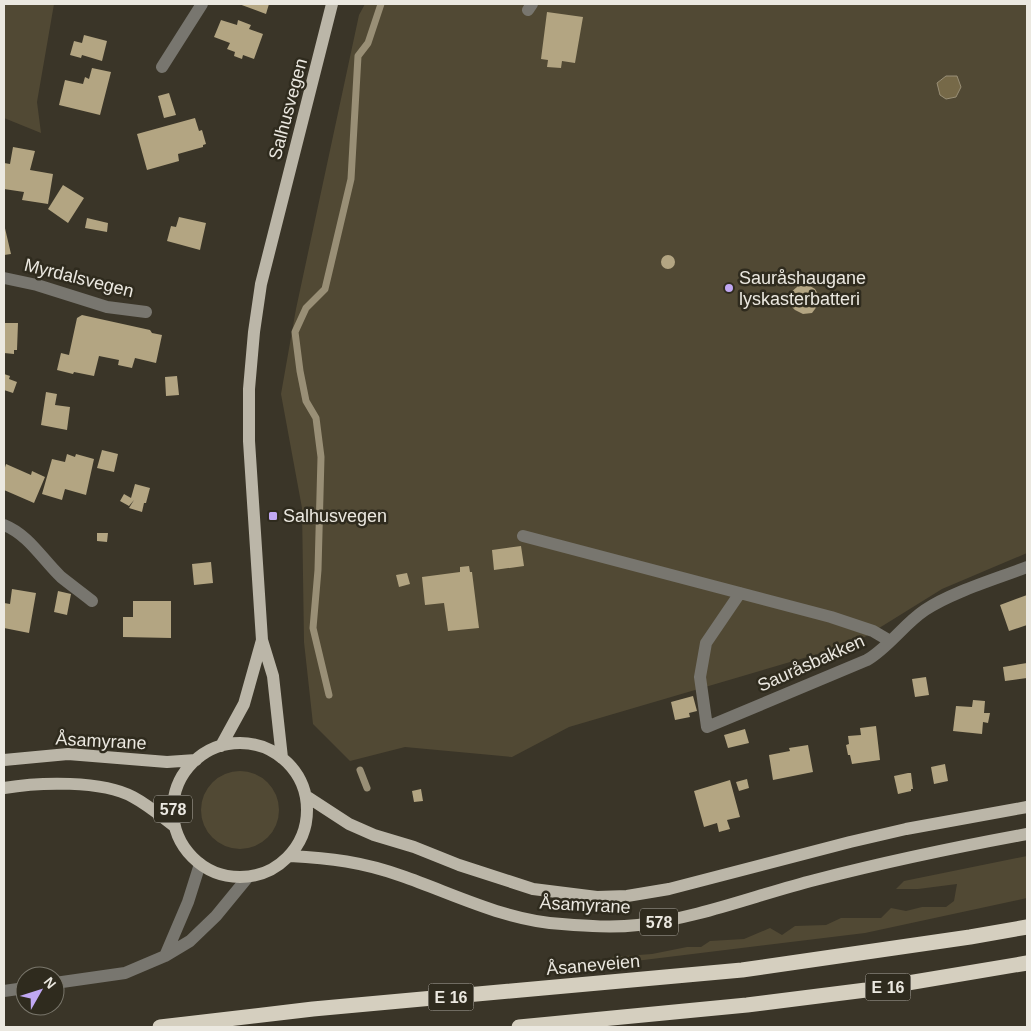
<svg xmlns="http://www.w3.org/2000/svg" width="1031" height="1031" viewBox="0 0 1031 1031" font-family="Helvetica,sans-serif">
<rect width="100%" height="100%" fill="#3a3528"/>
<path fill="#514934" d="M4 4H54L37 102 41 133 4 118Z
M365 4H1027V553L942 589 855 643 569 727 512 757 405 747 350 761 313 724 304 642 302 508 281 394 296 309 359 15Z
M201 810a39 39 0 1 1 78 0a39 39 0 1 1-78 0Z
M1027 856V898L865 933 611 964V957L652 954 687 947H701L710 941 744 939 770 928 782 935 795 926 826 925 841 918H881L891 908 906 911 922 907H946L954 901 957 884 918 889H896L904 881Z"/>
<path fill="#766948" stroke="#998f76" d="M946 76H957L961 87 956 97 946 99 940 95 937 83Z"/>
<g fill="none" stroke-linecap="round" stroke-linejoin="round">
<path stroke="#998f76" stroke-width="7" d="M329 695 313 628 318 570 321 457 316 418 306 401 300 371 295 332 306 308 325 289 351 179 358 56 368 43 381 4
M360 770 367 788"/>
</g>
<path fill="#b3a582" d="M239 4H269L266 14Z
M547 12 583 17 575 63 562 61 561 68 547 67 548 60 541 59Z
M221 20 237 25 238 20 251 25 249 29 263 34 254 59 243 55 242 59 234 56 235 52 227 49 230 43 214 37Z
M84 35 107 41 102 61 82 55 81 58 70 55 74 41 82 43Z
M92 68 111 72 100 115 59 105 65 80 83 84 85 77 89 79Z
M169 93 176 115 164 118 158 96Z
M195 118 199 131 202 130 206 144 203 145V147L178 154 179 161 147 170 137 134Z
M13 147 35 151 30 170 53 174 48 204 22 200 24 192 4 189V163L10 164Z
M63 185 84 198 68 223 48 209Z
M179 217 206 223 200 250 167 241 171 226 176 227Z
M87 218 108 223 107 232 85 228Z
M4 224 11 254 4 255Z
M661 262a7 7 0 1 1 14 0a7 7 0 1 1-14 0Z
M802 281 815 289 818 294V305L812 313 803 314 795 310 789 304 790 293 797 287 796 283Z
M82 315 150 330 152 333 162 335 156 363 135 358 132 368 118 365 119 360 99 356 94 376 74 372 73 374 57 370 61 353 69 355 77 318Z
M4 323H18L17 350H14V354L4 353Z
M4 374 10 376 9 379 17 382 13 393 4 390Z
M177 376 179 395 166 396 165 377Z
M46 392 57 394 55 405 70 407 67 430 41 425Z
M102 450 118 454 114 472 97 468Z
M67 454 75 457 76 454 94 459 86 495 65 489 62 500 42 494 52 459 65 462Z
M6 464 31 475 32 471 45 477 34 503 4 490V471Z
M135 484 150 488 146 503H144L142 512 129 508 134 500 129 506 120 501 124 494 131 498Z
M97 533H108L107 542 97 541Z
M521 546 524 566 494 570 492 550Z
M211 562 213 583 194 585 192 564Z
M469 566 470 572H472L479 628 448 631 444 603 425 605 422 577 460 572V567Z
M407 573 410 584 399 587 396 575Z
M12 589 36 593 29 633 4 628V603L10 604Z
M58 591 71 594 67 615 54 612Z
M1027 595V625L1009 631 1000 605Z
M133 601H171V638L123 637V617H133Z
M1027 663V678L1005 681 1003 667Z
M926 677 929 695 915 697 912 679Z
M693 696 697 711 689 713 690 717 675 720 671 702Z
M973 700 985 701 984 713H990L988 723 983 722 982 734 953 731 956 706 972 707Z
M876 726 880 760 852 764 850 755H848L846 745 849 744 848 736 861 735 860 728Z
M745 729 749 743 728 748 724 735Z
M808 745 813 772 773 780 769 755 790 751 789 748Z
M945 764 948 781 934 784 931 767Z
M908 773H911L913 789H911V791L898 794 894 776Z
M747 779 749 788 739 791 736 782Z
M730 780 740 817 727 820 730 829 719 832 717 823 704 827 694 791Z
M421 789 423 801 414 802 412 791Z"/>
<g fill="none" stroke-linecap="round" stroke-linejoin="round">
<path stroke="#78766f" stroke-width="12" d="M528 10 532 4
M162 67 202 4
M4 278 37 285 107 307 146 312
M4 525C29 535 42 559 61 577 71 585 82 593 92 601
M523 536 831 617 873 631 890 641
M740 593 706 643 700 677 707 727 867 660C889 647 904 624 925 610 952 592 996 579 1027 567
M165 956 188 902 200 864
M55 983 125 973 165 956 190 941 216 916 248 877
M4 991 25 988"/>
<path stroke="#bbb6a8" stroke-width="12" d="M173 810a67 67 0 1 1 134 0a67 67 0 1 1-134 0Z
M221 746 244 704 262 640
M282 758 273 676 262 640 249 441V389L254 332 261 284 332 4
M4 760 68 754 167 762 196 760
M4 788C39 782 102 780 133 797 148 805 161 816 174 826
M306 796 349 824 374 835 414 847 459 865 533 889 597 897 627 896 669 889 850 842 906 829 1027 807
M290 856C330 858 363 862 402 876 454 894 506 921 562 924 587 926 613 928 638 925 699 918 756 895 815 880 885 862 956 847 1027 834"/>
<path stroke="#d5cfbf" stroke-width="15" d="M160 1027 313 1009 742 970 970 937 1027 927
M519 1027 747 1005 866 990 1027 963"/>
</g>
<g fill="#c1a8f3" stroke="#2f2b1e" stroke-width="2">
<circle cx="729" cy="288" r="5"/>
<rect x="268" y="511" width="10" height="10" rx="2.5"/>
</g>
<g text-anchor="middle" dominant-baseline="central" stroke-width="5" stroke-linejoin="round" paint-order="stroke">
<g fill="#2f2b1e" stroke="#b3afa6" stroke-width="1">
<rect x="154" y="795.5" width="38" height="27" rx="4"/>
<rect x="640" y="908.5" width="38" height="27" rx="4"/>
<rect x="865.5" y="973.5" width="45" height="27" rx="4"/>
<rect x="428.5" y="983.5" width="45" height="27" rx="4"/>
</g>
<g font-size="16" font-weight="bold" fill="#ebe8e0">
<text x="173" y="809">578</text>
<text x="659" y="922">578</text>
<text x="888" y="987">E 16</text>
<text x="451" y="997">E 16</text>
</g>
<g font-size="18" fill="#ebe8e0" stroke="#2f2b1e">
<text transform="translate(288 109) rotate(-75)">Salhusvegen</text>
<text transform="translate(79 278) rotate(14)">Myrdalsvegen</text>
<text transform="translate(811 663) rotate(-24)">Sauråsbakken</text>
<text transform="translate(101 741) rotate(3)">Åsamyrane</text>
<text transform="translate(585 905) rotate(3)">Åsamyrane</text>
<text transform="translate(593 965) rotate(-5)">Åsaneveien</text>
</g>
<g font-size="18" fill="#ebe8e0" stroke="#2f2b1e" text-anchor="start">
<text x="739" y="278">Sauråshaugane<tspan x="739" dy="21">lyskasterbatteri</tspan></text>
<text x="283" y="516">Salhusvegen</text>
</g>
</g>
<rect width="1031" height="1031" fill="none" stroke="#ebe8e0" stroke-width="10"/>
<g transform="translate(40 991) rotate(51)"><circle r="24" fill="#2f2b1e" stroke="#7a776c"/>
<path d="M0-4L9 19L0 12L-9 19Z" fill="#c1a8f3"/>
<text y="-8" font-size="14" font-weight="bold" text-anchor="middle" fill="#ebe8e0">N</text>
</g>
</svg>
